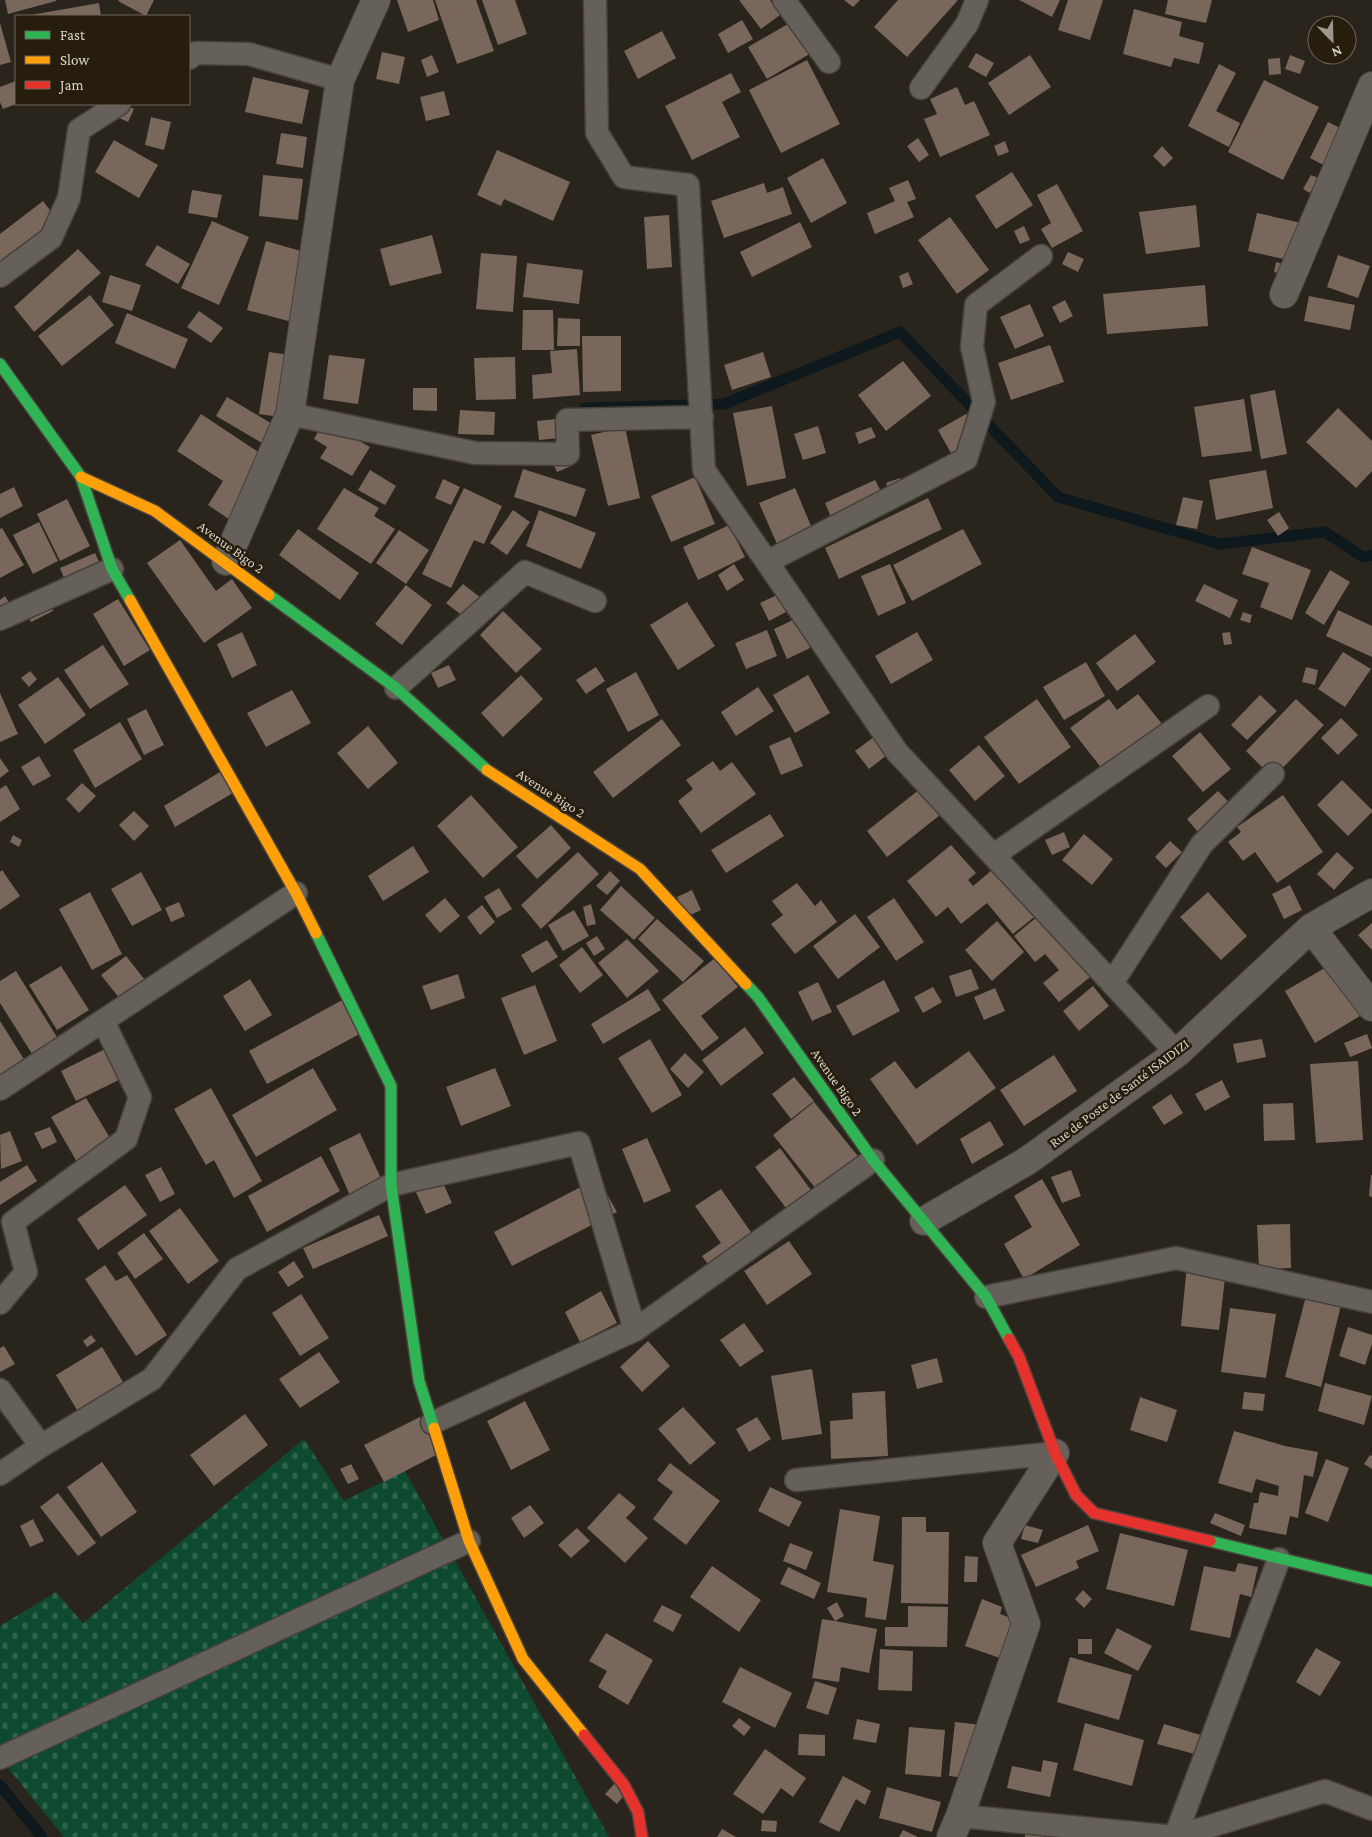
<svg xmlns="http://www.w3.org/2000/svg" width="1372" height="1837" viewBox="0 0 1372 1837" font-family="'Crimson Pro',serif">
<defs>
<pattern id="cemetery-stones" width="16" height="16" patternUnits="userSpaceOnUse" patternTransform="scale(1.25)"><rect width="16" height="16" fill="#0d4a2f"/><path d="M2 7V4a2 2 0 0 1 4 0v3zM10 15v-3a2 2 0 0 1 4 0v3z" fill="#30634c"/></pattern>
</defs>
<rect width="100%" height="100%" fill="#2a251c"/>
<path fill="url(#cemetery-stones)" d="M304 1439 344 1501 405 1471 609 1837H64L0 1758V1626L56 1592 83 1623Z"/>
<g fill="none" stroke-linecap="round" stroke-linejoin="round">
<path stroke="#0d191d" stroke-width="11" d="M585 408 724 404 900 332 1058 497 1220 544 1325 532 1363 557 1372 555
M0 1785 42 1837"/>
</g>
<path fill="#79675c" d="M5 0H56V1L8 14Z
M119 0H154L146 16 118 1Z
M397 0H433L439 20 408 32Z
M435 0H476L494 51 457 64Z
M482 0H515L527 34 498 45Z
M739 0H770L780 15 761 29Z
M844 0H860L853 7Z
M898 0H958L907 57 874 27Z
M1019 0H1060L1052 17Z
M1068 0H1103L1090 40 1058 30Z
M1168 0H1212L1206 23 1165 14Z
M99 3 101 16H31V15Z
M1134 9 1182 22 1179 36 1204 43 1199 64 1174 58 1171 67 1123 54Z
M742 20 753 39 728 53 718 34Z
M795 20 813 52 767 79 748 47Z
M0 23 11 62 0 65Z
M662 31 676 58 638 79 624 51Z
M382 52 405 57 399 84 376 79Z
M976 53 994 63 986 77 968 67Z
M432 55 439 72 427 77 421 60Z
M1030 55 1051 87 1009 115 988 83Z
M1290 55 1305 61 1300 74 1285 69Z
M1280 58 1281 74 1269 75 1268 59Z
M807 60 840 124 781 153 749 90Z
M1219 64 1236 73 1216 111 1240 123 1229 147 1188 126Z
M731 73 741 92 722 102 740 137 692 160 665 106Z
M253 77 309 90 302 124 245 112Z
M1264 80 1319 107 1283 180 1228 152Z
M16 81V104L3 109 0 102V87Z
M957 87 965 105 974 101 990 135 940 157 924 119 937 114 930 99Z
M444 91 450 115 426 121 420 97Z
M123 104 134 109 128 122 117 117Z
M151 117 171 122 164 150 145 145Z
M1328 122 1358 137 1339 173 1310 158Z
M281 133 307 137 303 168 276 164Z
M918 138 929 155 919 162 907 146Z
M114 140 158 165 139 198 95 172Z
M1005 141 1009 152 998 156 994 146Z
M1162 146 1173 158 1164 167 1153 156Z
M497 150 570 182 553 221 504 199 501 206 477 195Z
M823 158 847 203 811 223 787 178Z
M1012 172 1033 205 996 229 975 196Z
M263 175 303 179 298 220 259 216Z
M1311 175 1318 178 1310 193 1303 189Z
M908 180 916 199 907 202 914 217 875 234 867 213 895 201 889 188Z
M764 183 767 193 783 187 792 214 724 238 711 201Z
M1057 184 1083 231 1052 248 1041 229 1051 223 1037 195Z
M192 190 222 195 217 218 188 213Z
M43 201 61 225 0 272V234Z
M1196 205 1200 247 1146 254 1139 212Z
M1257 213 1306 224 1297 262 1248 251Z
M669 215 672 267 647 269 644 217Z
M950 217 989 270 957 294 918 240Z
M212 221 249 237 219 305 181 288Z
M800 222 812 247 752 277 740 252Z
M1024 226 1030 240 1020 244 1014 231Z
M432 235 442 273 390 286 380 249Z
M266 241 311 254 292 322 247 310Z
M157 245 190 264 178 284 145 265Z
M78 249 101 273 34 332 14 307Z
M1068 252 1084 259 1078 272 1062 264Z
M481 253 517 256 513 312 476 309Z
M1338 255 1370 266 1358 298 1327 287Z
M1276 262 1293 267 1291 277 1274 272Z
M527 263 583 270 579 304 523 297Z
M908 272 913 284 903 288 899 276Z
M110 275 141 285 132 311 102 302Z
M1205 285 1208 326 1107 334 1103 294Z
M90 295 114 325 62 366 38 336Z
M1309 296 1355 305 1350 330 1304 321Z
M1065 300 1073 316 1060 323 1052 307Z
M1030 304 1044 336 1015 349 1000 317Z
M523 310H553L554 350H522Z
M199 311 223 328 211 343 187 327Z
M127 313 188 339 175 369 115 343Z
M558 318 580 319V346H557Z
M582 336H621V391L583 392Z
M1050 345 1064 382 1011 400 998 363Z
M577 349 580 395 533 399 532 375 552 373 550 351Z
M269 352 303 357 293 419 259 414Z
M763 352 771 377 732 390 724 365Z
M329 355 365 359 358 404 323 399Z
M515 357 516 399 476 400 474 358Z
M903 361 931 396 886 431 858 395Z
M413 388H437V411L413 410Z
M1275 390 1287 454 1261 459 1250 395Z
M227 397 289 434 279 453 216 416Z
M1244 399 1252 451 1202 457 1194 407Z
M772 406 786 478 747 486 733 413Z
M1338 408 1372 441V471L1356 488 1306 442Z
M460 410 495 412 494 435 458 434Z
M201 414 269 459 239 526 208 505 223 481 177 451Z
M966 414 979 437 951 453 938 430Z
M576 417 579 436 539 440 537 421Z
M324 421 370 447 352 476 320 458 327 447 314 439Z
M818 426 826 453 803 460 794 434Z
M625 427 640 498 608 506 591 435Z
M871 427 876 437 859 444 855 433Z
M566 455 571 466 557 472 552 461Z
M523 469 586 489 576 517 514 497Z
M370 470 396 486 385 505 358 490Z
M1266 470 1273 508 1216 520 1209 480Z
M695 477 715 524 671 542 651 496Z
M900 478 905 492 891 498 886 483Z
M443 479 460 487 451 505 435 498Z
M875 480 888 505 836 529 825 503Z
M14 487 23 506 0 518V494Z
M344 488 379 508 374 516 395 529 371 564 317 529Z
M464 488 502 506 484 544 474 540 451 588 422 574Z
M795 488 812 528 777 544 759 503Z
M1183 497 1203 501 1197 529 1176 525Z
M928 498 942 529 839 579 825 548Z
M67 499 90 546 60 561 37 514Z
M513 510 530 522 507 555 490 543Z
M539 510 596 533 581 569 526 546Z
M1279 512 1289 528 1278 536 1267 520Z
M39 522 58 561 33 574 13 535Z
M729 525 745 557 698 580 683 547Z
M2 528 24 565 0 578V529Z
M298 529 359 573 340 600 279 555Z
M963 529 982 564 912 601 893 565Z
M399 530 429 550 406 584 376 563Z
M180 540 216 591 232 579 252 608 204 643 147 563Z
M1252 547 1311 570 1292 620 1260 607 1269 583 1242 574Z
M95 553 105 575 69 590 60 568Z
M734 564 744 580 727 591 718 575Z
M890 564 906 603 878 616 861 576Z
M1330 570 1350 582 1324 625 1305 613Z
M463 584 481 598 464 617 446 603Z
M1204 584 1238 600 1230 618 1195 601Z
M406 585 432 605 402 645 375 624Z
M43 589 53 611 31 622 20 600Z
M777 595 786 612 769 621 760 603Z
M5 596 14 611 0 609V600Z
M118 599 150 650 124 666 93 614Z
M687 602 715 646 678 670 650 625Z
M1338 610 1372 626V657L1326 636Z
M503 611 542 649 516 673 480 635Z
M1243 612 1252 615 1250 623 1240 620Z
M797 618 810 648 787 659 774 629Z
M767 630 777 656 746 669 735 643Z
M242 632 257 665 232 678 217 644Z
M917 632 933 660 891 684 875 656Z
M1230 632 1232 644 1224 645 1222 633Z
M1135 634 1156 662 1117 691 1096 663Z
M103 645 129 684 90 709 64 670Z
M1343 652 1371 669 1345 707 1318 689Z
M1086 662 1105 696 1064 720 1043 687Z
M449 665 456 680 438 688 431 673Z
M596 667 605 681 586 694 576 680Z
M1306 667 1318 670 1315 685 1302 682Z
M30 671 37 679 29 687 21 678Z
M636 672 659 715 628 732 606 689Z
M521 675 543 699 503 737 481 713Z
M808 675 830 713 795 733 773 695Z
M58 677 86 715 45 744 18 705Z
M758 687 774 711 736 736 721 712Z
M292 690 311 723 266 747 247 713Z
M0 693 18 734 0 742Z
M1138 694 1166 729 1107 775 1070 728 1109 699 1117 710Z
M1260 695 1277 711 1247 740 1231 725Z
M1037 699 1071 747 1019 784 984 737Z
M1296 699 1324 725 1273 778 1246 751Z
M146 709 164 745 144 755 127 719Z
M1341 718 1358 735 1338 755 1321 738Z
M662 719 681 745 613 798 593 772Z
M120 722 142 759 95 788 73 750Z
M368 726 398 763 368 789 337 753Z
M1200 732 1231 769 1203 792 1172 756Z
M790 737 803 766 781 775 769 746Z
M874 737 887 755 869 769 855 751Z
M979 745 1005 776 975 801 949 770Z
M39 756 51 776 33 786 21 767Z
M0 758 9 771 0 778Z
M713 761 720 771 732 762 756 794 701 833 678 801 693 789 686 780Z
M220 772 233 793 175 827 164 806Z
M1342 780 1372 810V812L1348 836 1317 805Z
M82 783 96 796 79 813 66 799Z
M6 785 20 809 0 822V789Z
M920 789 940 815 887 857 867 831Z
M1218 791 1241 815 1208 844 1187 819Z
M471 795 518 847 483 878 437 826Z
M1283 795 1323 852 1277 883 1255 852 1243 861 1228 842 1241 832 1237 827Z
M134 811 149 826 134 841 119 825Z
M770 814 784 836 726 873 711 850Z
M551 825 571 848 537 879 516 856Z
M1064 832 1070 847 1052 855 1045 840Z
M1084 834 1113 859 1092 885 1062 860Z
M13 835 22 840 19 847 10 842Z
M1170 841 1182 852 1166 868 1155 857Z
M951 845 976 873 968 880 973 886 998 865 1038 914 1013 934 987 903 961 924 948 907 936 917 907 881Z
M413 846 429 872 383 901 368 876Z
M578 852 599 874 541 929 521 905Z
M1337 852 1354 868 1334 890 1317 874Z
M2 870 20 896 0 910V872Z
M610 871 620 881 607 895 596 886Z
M141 872 162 910 132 926 111 889Z
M797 883 815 906 821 900 837 922 795 954 771 924 783 915 772 901Z
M1290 885 1302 910 1284 919 1272 894Z
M621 886 655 918 634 940 600 910Z
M499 888 512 909 497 918 484 897Z
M692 890 701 910 686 917 677 897Z
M90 892 122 954 92 970 59 909Z
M1208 892 1247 936 1221 960 1180 917Z
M445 898 460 916 440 933 425 915Z
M894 898 924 942 896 961 867 917Z
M179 902 185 916 171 922 165 908Z
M591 904 596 924 587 926 583 907Z
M482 905 495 922 480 935 467 917Z
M574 910 589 936 563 951 548 925Z
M1043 912 1094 974 1059 1002 1043 983 1059 970 1045 954 1035 962 1014 936Z
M855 914 880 947 838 979 813 946Z
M657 919 704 961 683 982 638 939Z
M997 921 1024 952 992 981 965 950Z
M1372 923V950L1358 935Z
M597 936 605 949 594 956 586 943Z
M627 939 659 971 627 998 598 963Z
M547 940 558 957 532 973 521 955Z
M582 947 603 975 580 993 559 965Z
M126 956 145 980 120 999 101 975Z
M715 958 738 987 701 1016 719 1038 702 1051 662 1000Z
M1330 965 1360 1016 1315 1043 1285 991Z
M61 966 89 1010 57 1030 29 985Z
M971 969 979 989 956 997 949 976Z
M16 971 60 1042 34 1057 0 1003V981Z
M458 974 465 998 431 1010 422 986Z
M250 979 272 1015 245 1031 223 996Z
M884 980 900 1011 853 1036 836 1006Z
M818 982 832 1012 812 1021 798 992Z
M535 985 557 1041 524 1055 501 998Z
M1093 986 1109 1006 1079 1031 1063 1011Z
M933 987 942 1002 923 1013 914 997Z
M995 988 1005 1011 984 1020 974 997Z
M648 989 661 1010 603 1044 591 1024Z
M346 998 365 1031 267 1084 249 1051Z
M0 1021 27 1064 0 1082Z
M745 1027 764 1053 721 1086 702 1060Z
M1367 1034 1372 1048 1350 1057 1344 1043Z
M650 1039 682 1095 652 1113 618 1058Z
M1262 1039 1266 1057 1237 1063 1233 1044Z
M119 1042 135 1072 76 1101 61 1071Z
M969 1051 996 1088 917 1145 870 1079 895 1061 916 1089Z
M685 1053 704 1072 688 1088 670 1069Z
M1054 1055 1077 1091 1024 1126 1000 1090Z
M1358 1061 1363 1140 1316 1143 1310 1064Z
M313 1068 337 1110 256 1157 232 1115Z
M495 1068 511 1106 461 1126 446 1087Z
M794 1077 814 1101 791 1119 772 1094Z
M1222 1080 1230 1097 1205 1111 1195 1094Z
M211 1088 262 1181 234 1198 214 1160 206 1165 174 1109Z
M1171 1094 1183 1113 1164 1125 1152 1107Z
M86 1098 113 1143 77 1162 51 1117Z
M814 1102 866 1166 824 1199 773 1135Z
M1293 1103 1295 1140 1264 1141 1263 1104Z
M990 1121 1004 1145 972 1164 960 1139Z
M50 1127 57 1142 42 1149 34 1133Z
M10 1131 22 1161 1 1169 0 1135Z
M360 1133 384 1185 352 1200 329 1148Z
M647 1138 671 1191 644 1203 622 1149Z
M780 1148 819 1201 795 1220 755 1167Z
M321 1156 340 1191 267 1232 248 1196Z
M27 1165 37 1181 0 1205V1182Z
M161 1167 175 1194 160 1202 145 1175Z
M1071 1170 1081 1196 1062 1203 1051 1177Z
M1371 1175H1372V1197L1369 1196Z
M440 1176 452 1203 426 1214 414 1188Z
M598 1178 617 1212 512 1266 494 1232Z
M1042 1179 1080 1245 1024 1279 1004 1244 1032 1227 1014 1196Z
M125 1185 147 1215 98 1250 77 1219Z
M721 1189 762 1248 718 1278 702 1256 721 1243 695 1206Z
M180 1208 219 1261 188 1284 149 1231Z
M379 1215 388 1236 313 1269 303 1248Z
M1290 1224 1291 1268 1259 1269 1257 1225Z
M144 1233 163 1259 135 1279 117 1253Z
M789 1241 812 1274 767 1305 744 1271Z
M294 1261 304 1277 288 1287 278 1272Z
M105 1265 116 1281 127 1275 167 1335 136 1356 85 1279Z
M1187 1265 1226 1269 1219 1330 1181 1326Z
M601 1291 617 1323 580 1342 565 1312Z
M301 1294 329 1338 300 1356 272 1313Z
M1306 1296 1341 1305 1321 1387 1285 1377Z
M1230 1308 1276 1314 1266 1378 1221 1372Z
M744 1323 764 1351 740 1367 720 1340Z
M1348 1327 1372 1335V1344L1365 1365 1339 1356Z
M91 1335 96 1341 87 1347 83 1341Z
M648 1341 670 1366 642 1392 620 1367Z
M4 1346 15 1364 0 1372V1348Z
M102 1347 123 1382 77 1410 56 1375Z
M319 1352 340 1382 300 1408 279 1379Z
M937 1358 943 1382 917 1389 911 1365Z
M812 1369 822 1434 782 1440 771 1376Z
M1325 1383 1372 1396 1364 1425 1318 1411Z
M885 1391 888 1456 831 1459 830 1421 853 1419 852 1393Z
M1244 1392 1265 1394 1263 1411 1242 1409Z
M1140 1397 1177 1410 1167 1442 1130 1430Z
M525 1401 550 1450 511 1470 487 1421Z
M683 1407 716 1443 690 1465 658 1429Z
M245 1414 268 1445 214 1486 190 1455Z
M420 1417 440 1453 384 1482 364 1445Z
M757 1417 771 1439 749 1452 736 1429Z
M1234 1431 1285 1446 1318 1452 1313 1477 1304 1475 1298 1518 1290 1516 1286 1535 1249 1528 1254 1503H1258L1260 1492 1278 1496 1279 1486 1256 1479 1252 1493 1218 1483Z
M1370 1455 1372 1456V1469L1364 1464Z
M1326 1459 1349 1468 1328 1522 1305 1513Z
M102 1462 137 1512 101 1537 67 1487Z
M670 1463 720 1501 686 1545 653 1519 673 1492 657 1480Z
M351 1464 359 1479 348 1484 340 1469Z
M770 1487 802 1502 789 1527 758 1511Z
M58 1493 96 1543 78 1556 40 1507Z
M619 1493 636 1507 626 1518 648 1538 625 1563 587 1528Z
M530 1505 544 1523 524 1538 511 1518Z
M840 1509 880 1516 873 1561 894 1565 886 1620 865 1617 867 1598 827 1592Z
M1215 1513 1245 1525 1241 1536 1210 1523Z
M902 1517H926V1532H949L948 1604 901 1603Z
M33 1519 44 1541 30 1547 20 1526Z
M1025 1525 1043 1530 1038 1543 1021 1539Z
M1088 1525 1099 1551 1076 1561 1079 1568 1036 1587 1021 1555Z
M577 1528 590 1541 571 1558 558 1545Z
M1120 1533 1188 1550 1174 1606 1106 1589Z
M790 1543 813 1552 806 1570 783 1561Z
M965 1556 978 1557 977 1582H964Z
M1238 1563 1258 1567 1251 1597 1240 1594 1230 1638 1190 1630 1204 1566 1235 1572Z
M712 1566 761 1600 739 1632 690 1597Z
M788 1567 821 1583 814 1599 780 1584Z
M1083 1590 1092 1599 1084 1608 1075 1599Z
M982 1599 1002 1607 1000 1614 1017 1620 1003 1659 965 1646Z
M837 1602 844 1616 835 1621 877 1629 869 1673 841 1667 839 1682 812 1678 822 1619 835 1621 827 1608Z
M662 1605 682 1615 673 1632 653 1621Z
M908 1606 948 1607 947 1647 885 1646V1627H908Z
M1117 1628 1152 1646 1138 1671 1104 1653Z
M606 1633 653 1660 628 1705 598 1687 607 1671 589 1661Z
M1078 1639H1092V1654H1078Z
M1316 1648 1341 1662 1320 1696 1296 1682Z
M880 1649 913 1651 912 1691 878 1690Z
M1070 1657 1132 1675 1119 1720 1057 1702Z
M740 1667 792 1693 775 1728 722 1702Z
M815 1681 837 1688 828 1715 806 1708Z
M739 1718 751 1727 744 1736 732 1726Z
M857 1719 880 1724 876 1743 853 1739Z
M955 1722 991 1726 985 1780 949 1776Z
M1085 1723 1144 1740 1132 1786 1073 1770Z
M1164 1724 1207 1737 1202 1756 1157 1744Z
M909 1727 945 1730 941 1777 905 1774Z
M799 1734 825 1735V1756L798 1755Z
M765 1749 806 1778 793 1797 781 1788 763 1814 733 1794Z
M1043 1760 1058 1763 1050 1797 1007 1788 1012 1766 1041 1772Z
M843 1776 871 1791 865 1805 856 1799 839 1832 819 1822Z
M617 1781 628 1790 617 1804 605 1794Z
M887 1787 941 1802 932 1832 879 1818Z
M762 1820 777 1821 776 1832 761 1831Z
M722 1829 736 1837H717Z
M903 1830 918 1837H899Z
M1025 1834 1044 1836V1837H1025Z"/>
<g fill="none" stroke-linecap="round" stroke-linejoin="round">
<g stroke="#46413a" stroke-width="25">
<path id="lane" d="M595 0 597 133 624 177 688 185 704 470 897 752 1177 1053
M784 0 829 62
M189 58 196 53 249 54 340 80
M921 88 967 24 977 0
M0 276 51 238 69 198 79 130 119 104
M290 414 475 453 568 454 567 420 702 417
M767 562 966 459 984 402 972 347 976 305 1041 256
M0 619 112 569
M396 688 525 572 595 601
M994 855 1208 706
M1112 983 1202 844 1273 774
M0 1089 296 893
M986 1297 1176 1258 1372 1302
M0 1303 26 1272 13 1222 126 1139 140 1097 103 1021
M0 1390 41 1446
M432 1423 635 1330 873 1160
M0 1474 41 1446 152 1379 237 1269 391 1185 579 1143 635 1330
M796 1480 1055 1453
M0 1758 469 1541
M960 1816 1175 1837 1325 1791 1372 1809
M1175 1837 1279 1559"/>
</g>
<g stroke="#46413a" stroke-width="30">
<path id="street" d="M1284 294 1372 86
M226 561 290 414 340 80 376 0
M1311 928 1372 1007
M924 1221 1027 1161 1177 1053 1311 928 1372 893
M951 1837 960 1816 1026 1624 997 1543 1055 1453"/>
</g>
<g stroke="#46413a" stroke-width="14">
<path id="fast" d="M0 364 81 477 112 569 130 600
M269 595 396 688 487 770
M316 933 391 1086V1185L419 1381 434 1428
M746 984 758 997 873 1160 986 1297 1009 1339
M1210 1541 1372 1581"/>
</g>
<g stroke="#46413a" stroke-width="14">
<path id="slow" d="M81 477 155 511 269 595
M130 600 296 893 316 933
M487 770 640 869 746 984
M434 1428 469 1541 523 1659 584 1735"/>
</g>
<g stroke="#46413a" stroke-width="14">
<path id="jam" d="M1009 1339 1019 1357 1055 1453 1076 1495 1094 1513 1210 1541
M584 1735 624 1785 638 1812 642 1837"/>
</g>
<use href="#lane" stroke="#656059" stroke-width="22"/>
<use href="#street" stroke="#656059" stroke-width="28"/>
<use href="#fast" stroke="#30b455" stroke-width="11"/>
<use href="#slow" stroke="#ff9f0a" stroke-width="11"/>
<use href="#jam" stroke="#e5322d" stroke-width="11"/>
</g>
<g text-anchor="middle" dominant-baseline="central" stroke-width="5" stroke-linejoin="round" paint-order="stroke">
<g font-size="14" fill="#dad4ca" stroke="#261d0d">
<text transform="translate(231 547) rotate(36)">Avenue Bigo 2</text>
<text transform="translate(551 793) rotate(33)">Avenue Bigo 2</text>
<text transform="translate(837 1082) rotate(55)">Avenue Bigo 2</text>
<text transform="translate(1119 1093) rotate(-37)">Rue de Poste de Santé ISAIDIZI</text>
</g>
</g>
<rect x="15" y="15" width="175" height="90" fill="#261d0d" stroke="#6e6659"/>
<rect x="25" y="31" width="25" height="8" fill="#30b455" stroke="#6e6659"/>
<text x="60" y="40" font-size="15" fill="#dad4ca">Fast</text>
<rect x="25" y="56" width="25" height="8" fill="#ff9f0a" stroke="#6e6659"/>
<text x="60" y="65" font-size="15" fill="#dad4ca">Slow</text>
<rect x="25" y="81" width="25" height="8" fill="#e5322d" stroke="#6e6659"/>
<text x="60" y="90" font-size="15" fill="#dad4ca">Jam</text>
<g transform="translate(1332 40) rotate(157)"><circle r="24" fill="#261d0d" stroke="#6e6659"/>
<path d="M0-4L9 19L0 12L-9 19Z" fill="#9c978d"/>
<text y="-8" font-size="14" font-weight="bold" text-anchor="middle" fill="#dad4ca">N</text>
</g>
</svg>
